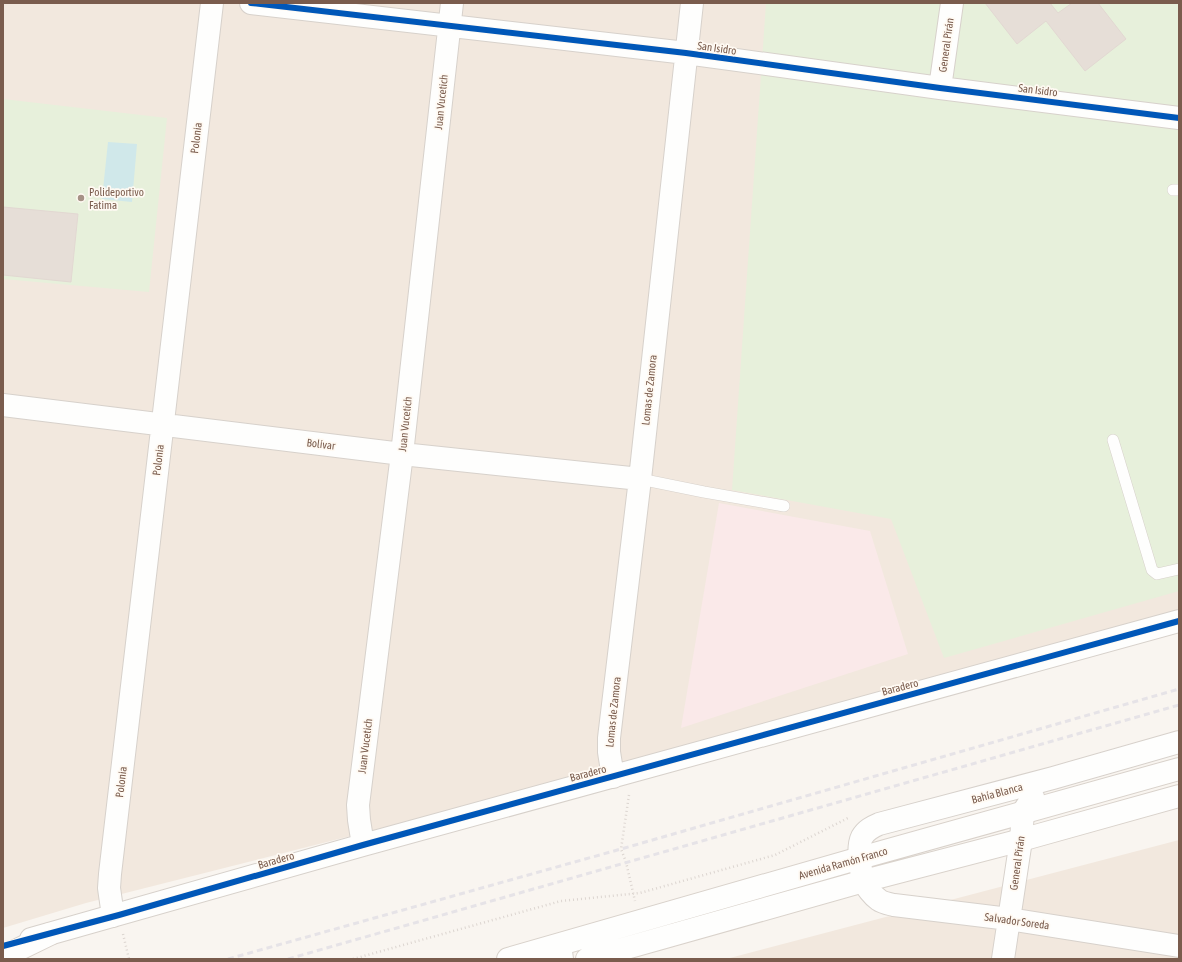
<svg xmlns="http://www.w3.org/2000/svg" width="1182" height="962" viewBox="0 0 1182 962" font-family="'Asap Condensed',sans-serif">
<rect width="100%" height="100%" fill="#f9f5f0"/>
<path fill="#f2e8de" d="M3 3H1179V622L583 777 86 903 3 928Z
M1179 840V959H726Z"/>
<path fill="#fae9e9" d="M719 503 870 531 908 654 681 728Z"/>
<path fill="#e7f0db" d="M766 3H1179V591L944 658 891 519 732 490Z
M3 99 167 118 149 292 3 279Z"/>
<path fill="#d0e8ea" d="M108 142 137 144 132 202 102 199Z"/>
<path fill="#e6ded7" stroke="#e2d8d2" d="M985 3H1050L1058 13 1072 3H1098L1126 39 1085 71 1046 21 1017 44Z
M3 207 78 214 71 282 3 275Z"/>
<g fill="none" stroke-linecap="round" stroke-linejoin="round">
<g stroke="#d7d1cb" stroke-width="12">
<path id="lane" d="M1173 190H1179
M1113 440 1152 570 1157 574 1179 569
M640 479 704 492 784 506"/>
</g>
<g stroke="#d7d1cb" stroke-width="24">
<path id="street" d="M251 3 686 53 940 88 1179 118
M940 88 952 3
M3 405 402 454 640 479
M1179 742 1053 778 879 824C872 827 866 830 862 837 857 847 860 870 864 881 866 887 873 896 879 900 883 903 890 904 894 905L1009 919 1179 946
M613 777 609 752V738L640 479 692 3
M363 845 359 820 358 805 402 454 452 3
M113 916 109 888 110 874 212 3
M31 939 363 845 1179 621
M560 945 562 959
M1003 959 1021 840 1023 812 1033 797"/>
</g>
<g stroke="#d9d2cb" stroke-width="24">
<path id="secondary" d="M3 957 50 934
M508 959 860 858 1179 769
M587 959 864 881 1021 840 1179 796"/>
</g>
<path stroke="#dcd5d0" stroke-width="2.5" stroke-dasharray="1 3" stroke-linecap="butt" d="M629 795 621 849 626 862 635 901
M123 934 129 959
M353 959 561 901 640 893 775 855 850 817"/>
<use href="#lane" stroke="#fefefd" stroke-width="11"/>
<use href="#street" stroke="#fefefd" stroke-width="22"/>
<use href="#secondary" stroke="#fefefd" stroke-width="22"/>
<path stroke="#e6e3e7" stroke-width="3" stroke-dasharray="6 4" stroke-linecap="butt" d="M228 959 621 849 1179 689
M288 959 1179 705"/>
<g stroke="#fffaf3" stroke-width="8">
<path id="cycleway" d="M251 3 686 53 940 88 1179 118
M3 946 119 915 363 845 1179 621"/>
</g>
<use href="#cycleway" stroke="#0057b8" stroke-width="6"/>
</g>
<circle fill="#a69286" stroke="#fffaf3" stroke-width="1.5" cx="81" cy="198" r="4"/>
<g text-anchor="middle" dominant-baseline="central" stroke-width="3.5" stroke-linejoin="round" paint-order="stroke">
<g font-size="11" fill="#7a5c4d" stroke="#fffaf3">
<text transform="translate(946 45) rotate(-82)">General Pirán</text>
<text transform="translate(717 48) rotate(8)">San Isidro</text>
<text transform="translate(1038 90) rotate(7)">San Isidro</text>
<text transform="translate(441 102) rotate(-84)">Juan Vucetich</text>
<text transform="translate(196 138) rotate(-83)">Polonia</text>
<text transform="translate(649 390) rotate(-84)">Lomas de Zamora</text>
<text transform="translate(405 424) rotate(-84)">Juan Vucetich</text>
<text transform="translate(321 444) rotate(7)">Bolívar</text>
<text transform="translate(158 460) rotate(-83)">Polonia</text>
<text transform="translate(900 687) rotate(-15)">Baradero</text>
<text transform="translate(613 712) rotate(-84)">Lomas de Zamora</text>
<text transform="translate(365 746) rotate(-83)">Juan Vucetich</text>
<text transform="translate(588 773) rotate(-15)">Baradero</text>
<text transform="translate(121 782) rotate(-83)">Polonia</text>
<text transform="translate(997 793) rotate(-15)">Bahía Blanca</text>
<text transform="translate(276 860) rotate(-16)">Baradero</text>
<text transform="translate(843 863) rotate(-16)">Avenida Ramón Franco</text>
<text transform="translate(1017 863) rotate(-82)">General Pirán</text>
<text transform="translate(1017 921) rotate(8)">Salvador Soreda</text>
</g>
<g font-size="11" fill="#7a5c4d" stroke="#fffaf3" text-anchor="start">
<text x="89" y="192">Polideportivo<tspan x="89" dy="13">Fatima</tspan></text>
</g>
</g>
<rect width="1182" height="962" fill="none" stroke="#7a5c4d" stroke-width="8"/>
</svg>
